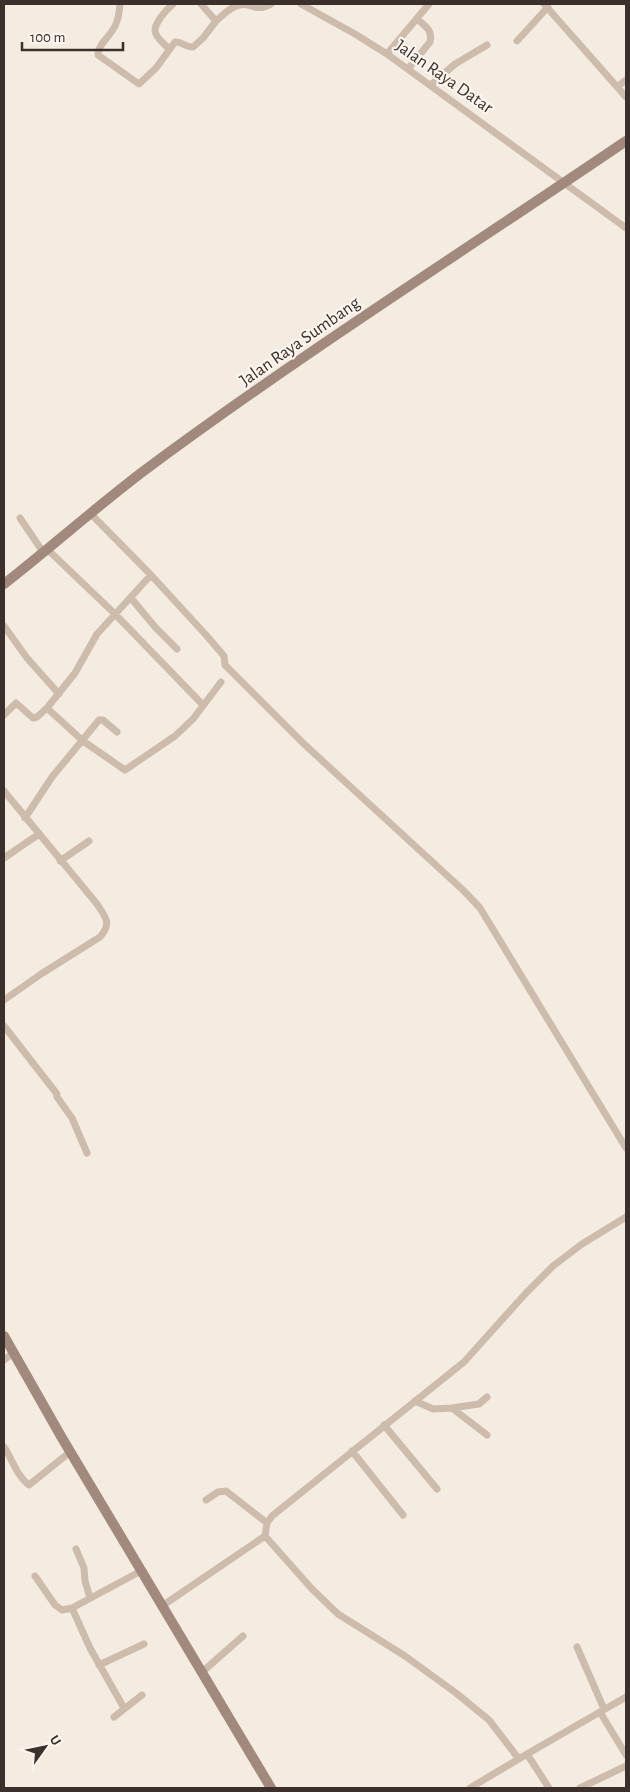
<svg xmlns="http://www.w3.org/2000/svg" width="630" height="1792" viewBox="0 0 630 1792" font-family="'Alegreya Sans',sans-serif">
<rect width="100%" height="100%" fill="#f4ebe1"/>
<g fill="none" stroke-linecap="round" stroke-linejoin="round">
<path stroke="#cdbbac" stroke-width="7" d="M120 4C119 14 118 23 112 31 107 39 98 45 98 55L139 84 156 68 175 42C182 41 186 48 193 47L203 38 216 21
M201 4 216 21C223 15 230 7 239 5 252 2 253 13 271 4
M301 4 355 34 387 54 626 228
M544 4 626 97
M517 41 548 7
M169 49C165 45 158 39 156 34 151 26 167 9 173 4
M387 54 429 4
M408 69 430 42C433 30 425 26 417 19
M431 85 455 64 487 45
M618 86 626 80
M91 514 151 575 206 635 224 656 225 665 304 744 464 891 480 908 626 1148
M20 518 43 552
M47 549 115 614 203 705
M131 598 155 627 177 649
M4 626 27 658 59 694
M47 708 83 741 125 770 175 736 193 719 221 682
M4 715 16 703 33 718 37 717 47 708 75 673 97 634 151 575
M4 791 97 904C106 918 112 923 100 937L41 974 4 1000
M25 818 52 777 99 720H103L117 732
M4 858 39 834
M60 861 89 841
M4 1026 57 1094V1097L72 1118 87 1153
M4 1360 13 1353
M415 1401 433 1409 452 1408 487 1435
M452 1408 479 1404 487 1397
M384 1425 437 1489
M4 1447C13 1460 16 1475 29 1485L70 1452
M352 1451 403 1515
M206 1500 218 1492 226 1491 267 1523
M265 1536 312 1589 338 1614 405 1656 456 1693 489 1720 519 1759
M76 1549 84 1568 85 1581 90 1598
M35 1576 55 1605 62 1610 72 1608 141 1571
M162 1606 265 1536 267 1523 272 1516 464 1362 526 1293 553 1266 582 1244 626 1217
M72 1608 90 1648 124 1708
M577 1647 604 1709
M99 1665 144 1644
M201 1673 243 1636
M600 1712 626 1755
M114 1717 142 1695
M527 1754 549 1788
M470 1788 527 1754 626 1697
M580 1788 626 1766"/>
<path stroke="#a18a7d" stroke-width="10" d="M4 584C50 548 94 509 141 473 298 356 464 251 626 141
M4 1336 62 1438 271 1788"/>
</g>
<g text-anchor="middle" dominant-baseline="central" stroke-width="4.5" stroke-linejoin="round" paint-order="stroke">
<g font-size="18" fill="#3b302b" stroke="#fbf5ee">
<text transform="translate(444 77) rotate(35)">Jalan Raya Datar</text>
<text transform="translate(300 342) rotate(-35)">Jalan Raya Sumbang</text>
</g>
</g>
<rect width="630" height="1792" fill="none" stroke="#3b302b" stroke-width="10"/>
<g transform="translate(45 1747) rotate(57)" stroke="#fbf5ee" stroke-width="4" paint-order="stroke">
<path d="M0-4L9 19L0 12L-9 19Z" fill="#3b302b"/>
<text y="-8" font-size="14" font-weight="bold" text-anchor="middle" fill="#3b302b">U</text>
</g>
<path d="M22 42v8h101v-8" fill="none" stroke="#3b302b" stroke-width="2.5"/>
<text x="30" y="42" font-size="15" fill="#3b302b" stroke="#fbf5ee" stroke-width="4" paint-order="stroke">100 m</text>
</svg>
